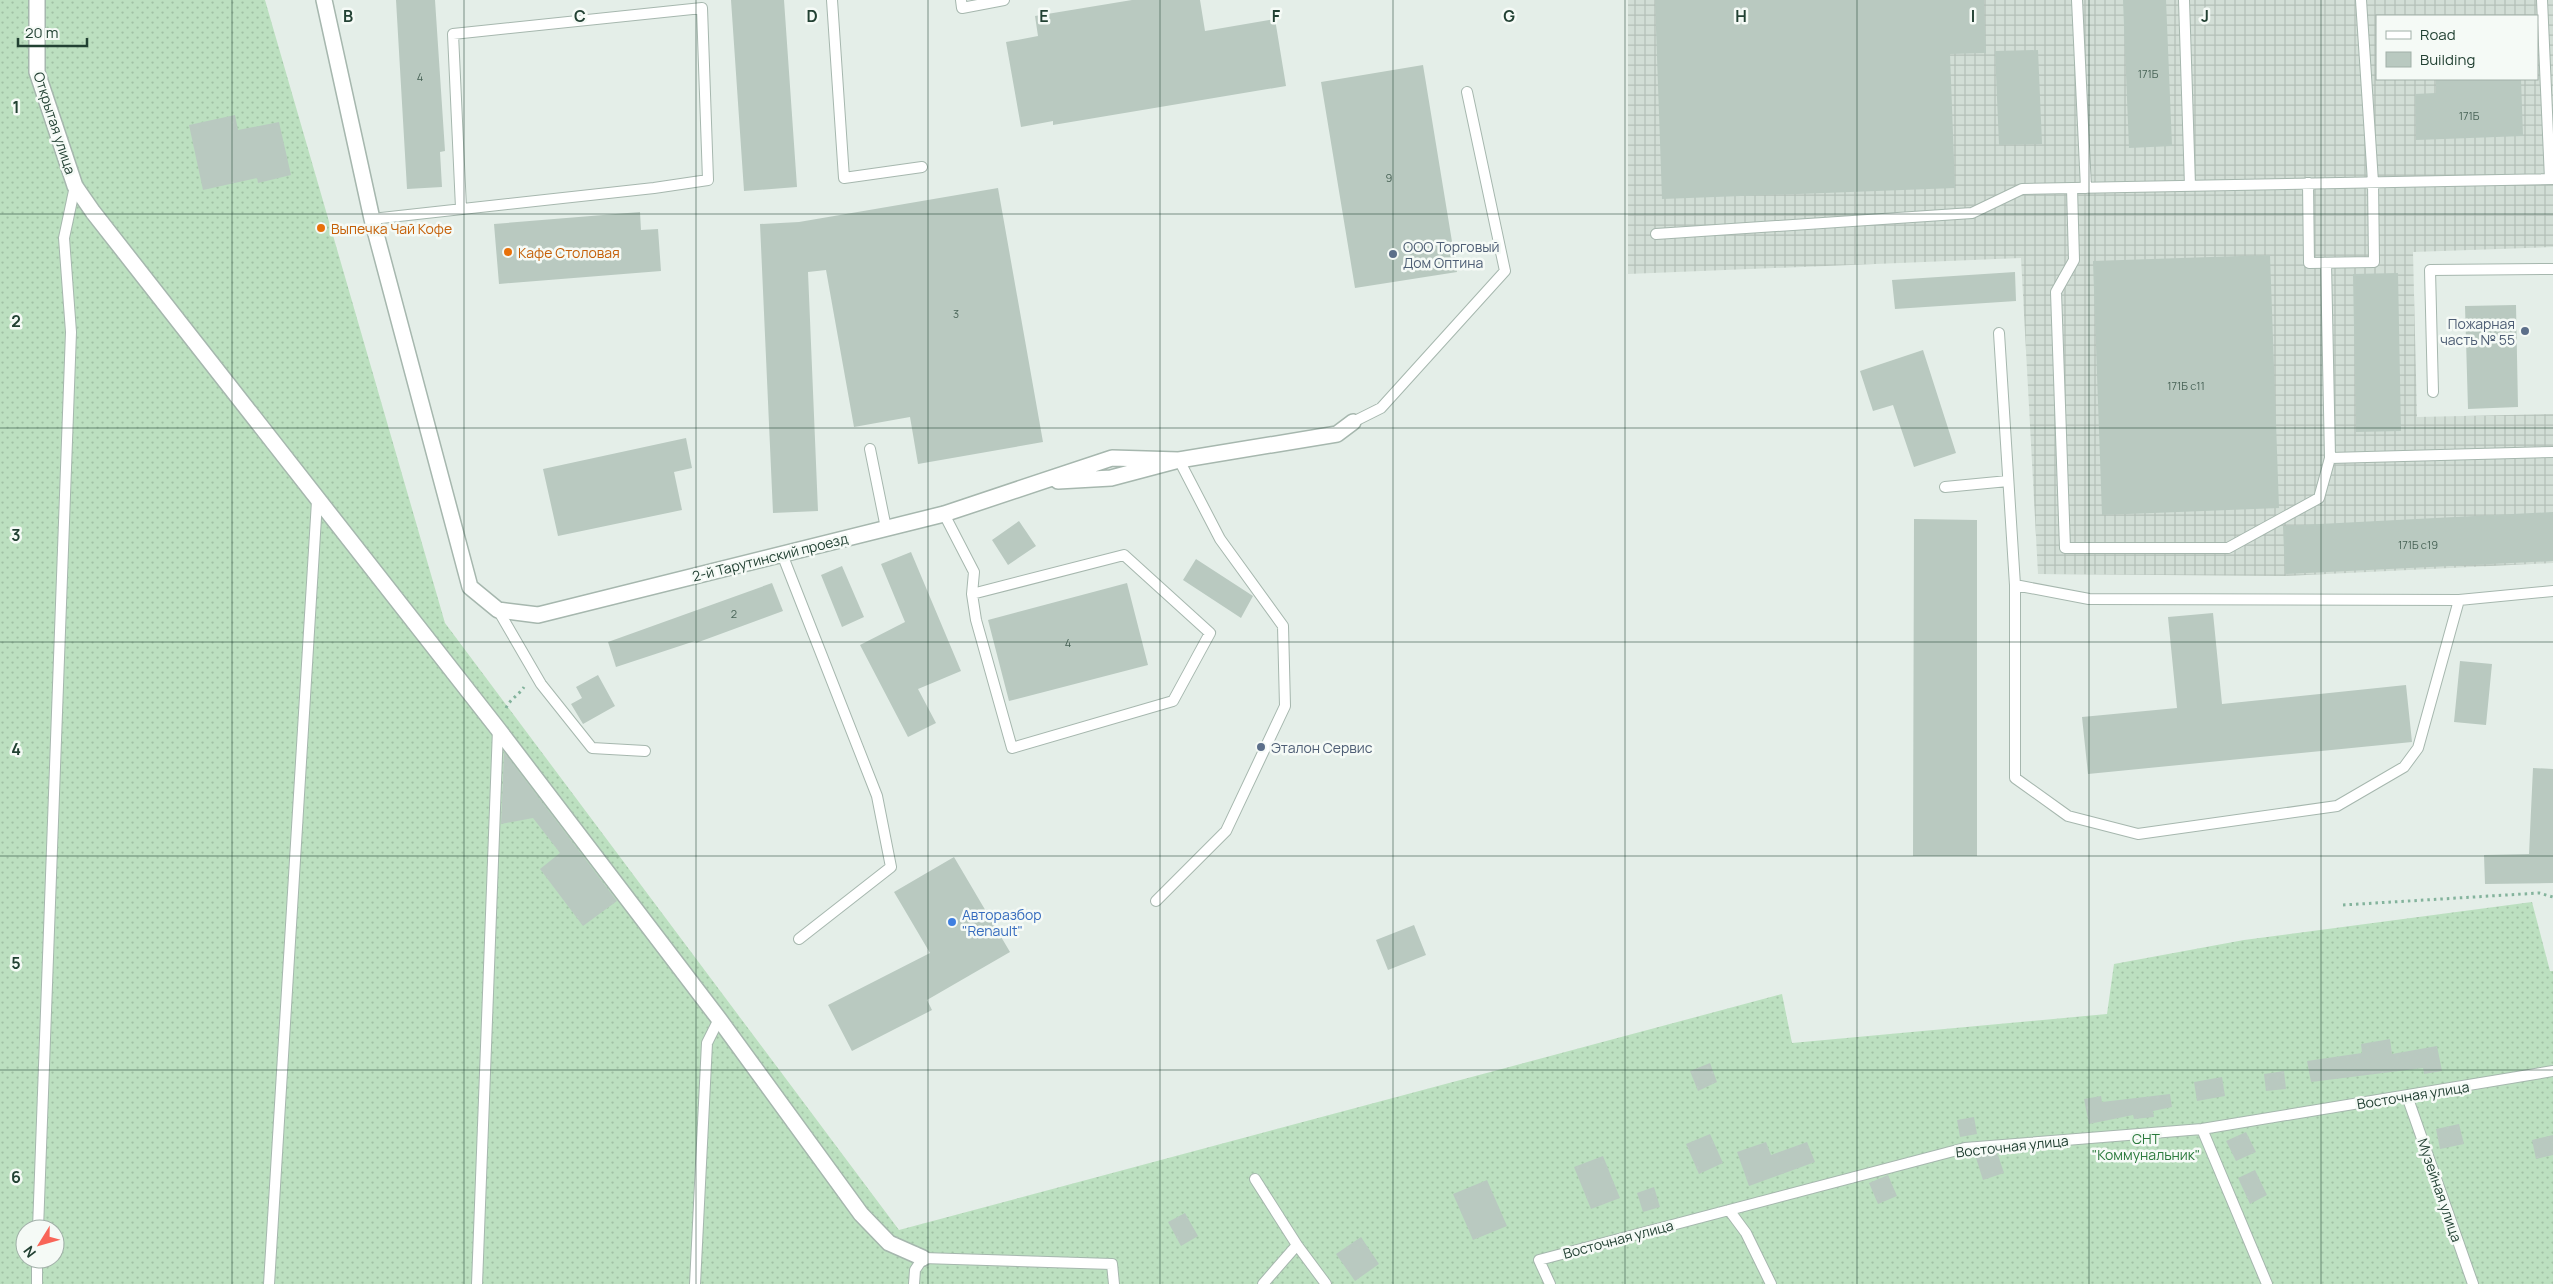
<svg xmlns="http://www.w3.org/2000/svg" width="2553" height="1284" viewBox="0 0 2553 1284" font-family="Manrope,sans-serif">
<defs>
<pattern id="industrial-grid" width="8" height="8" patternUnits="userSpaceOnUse" patternTransform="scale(1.25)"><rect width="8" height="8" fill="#d2ded6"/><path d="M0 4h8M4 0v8" fill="none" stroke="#b4c0b8"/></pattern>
<pattern id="grass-dots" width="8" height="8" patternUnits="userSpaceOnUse" patternTransform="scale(1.25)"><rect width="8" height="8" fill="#bce0c0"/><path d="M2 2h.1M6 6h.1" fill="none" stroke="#a1c1a5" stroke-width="1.8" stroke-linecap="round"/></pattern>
</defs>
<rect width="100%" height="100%" fill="#e4eee8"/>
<path fill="url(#industrial-grid)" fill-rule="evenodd" d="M1628 0H2553V247L2413 252 2417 417 2553 414V563L2284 576 2038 574 2021 258 1628 274ZM2377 16H2537V79H2377Z"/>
<path fill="url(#grass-dots)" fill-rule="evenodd" d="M0 0H265L445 623 899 1230 1782 994 1792 1043 2107 1014 2114 964 2244 940 2532 902 2550 971H2553V1284H0ZM25 1229H55V1259H25Z"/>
<path fill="#b9c9c0" d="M396 0H435L445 151 440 152 442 187 407 189Z
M731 0H784L797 187 744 191Z
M1132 0H1200L1205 31 1275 19 1286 86 1053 125V121L1021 127 1006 42 1038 36 1035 16Z
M1655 0H1984L1986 53 1950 54 1955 188 1662 199Z
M2123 0H2166L2172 146 2129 148Z
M2038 50 2042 144 1999 145 1995 51Z
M1423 65 1457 272 1355 288 1321 82Z
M2436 79H2521L2523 136 2416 140 2415 94 2436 93Z
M235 115 238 130 279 122 291 175 258 183 257 178 203 190 189 125Z
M998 188 1043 442 918 464 910 417 854 427 826 270 808 272 818 511 773 513 760 224 799 222Z
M640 212 641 230 658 229 661 271 499 284 494 224Z
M2270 255 2279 508 2102 515 2093 261Z
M2015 272 2016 301 1895 309 1892 280Z
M2398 273 2401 431 2356 432 2353 274Z
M2516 305 2518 407 2468 409 2465 306Z
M1923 350 1956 453 1914 467 1893 405 1873 411 1860 371Z
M686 438 692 468 674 472 682 510 558 536 543 469Z
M2553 512V561L2285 574 2283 526Z
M1914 519 1977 520V856H1913Z
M1019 521 1036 546 1008 565 992 540Z
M911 552 961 671 918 689 936 723 908 737 860 645 905 622 881 564Z
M1196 559 1253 596 1241 618 1183 580Z
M842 566 864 617 842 627 821 575Z
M772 583 783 611 696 643 695 641 616 667 608 642Z
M1127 583 1148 665 1009 701 988 620Z
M2213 613 2222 704 2406 685 2412 742 2088 774 2082 717 2177 708 2168 617Z
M2460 661 2492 664 2486 725 2454 722Z
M598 675 615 706 583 724 571 704 582 698 576 687Z
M504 752 617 901 583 926 540 869 560 853 533 818 501 824Z
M2533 768 2553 769V883L2485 884 2484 855 2529 854Z
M954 857 1010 952 927 1000 932 1010 852 1051 828 1005 930 953 894 892Z
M1414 925 1426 955 1388 970 1376 940Z
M2390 1039 2392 1054 2437 1046 2442 1071 2424 1074 2423 1068 2311 1082 2307 1061 2362 1053 2361 1044Z
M1710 1063 1717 1082 1698 1091 1690 1071Z
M2284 1071 2286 1089 2266 1091 2264 1074Z
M2222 1077 2225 1096 2197 1101 2194 1082Z
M2170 1094 2172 1107 2153 1111 2154 1117 2134 1119 2133 1115 2089 1124 2084 1099 2101 1096 2102 1102Z
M1974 1117 1977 1134 1960 1137 1957 1120Z
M2459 1124 2464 1144 2440 1149 2436 1129Z
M2246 1132 2256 1152 2236 1161 2226 1141Z
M1710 1134 1723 1163 1699 1174 1686 1144Z
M2553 1135V1155L2536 1159 2532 1140Z
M1766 1142 1771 1155 1807 1142 1815 1162 1749 1186 1737 1152Z
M1997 1152 2004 1173 1983 1180 1976 1158Z
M1603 1156 1620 1198 1591 1209 1574 1167Z
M2255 1170 2267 1195 2250 1204 2238 1178Z
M1888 1175 1897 1196 1878 1204 1869 1183Z
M1487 1180 1507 1226 1473 1240 1453 1194Z
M1654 1187 1660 1207 1643 1212 1637 1193Z
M1185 1213 1198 1236 1181 1246 1168 1222Z
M1361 1237 1379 1264 1355 1281 1336 1254Z"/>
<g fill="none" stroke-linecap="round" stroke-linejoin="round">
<g stroke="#a6b7ae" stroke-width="12">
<path id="lane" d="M832 0 844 178 922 167
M961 0 962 8 1004 0
M2077 0 2086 188
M2184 0 2190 186
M2542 0 2550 179
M2308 183 2309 263 2374 262 2373 182 2361 0
M2072 188 2074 260 2056 292 2065 548H2228L2319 498 2330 458
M372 219 654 188 708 180 702 8 453 34 461 208
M1656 234 1972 213 2022 189 2553 179
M2326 263 2330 458 2553 452
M1999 333 2015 585 2089 599 2459 600 2553 591
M2433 392 2430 270 2553 269
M1353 422 1381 408 1505 271 1467 92
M870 449 886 528
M1945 487 2008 481
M944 514 974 572 972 594 976 620 1012 748 1173 701 1210 633 1124 555 972 594
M782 554 877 796 891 867 799 939
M2015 585V778L2068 816 2138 834 2337 806 2404 767 2418 748 2459 600
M498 610 541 684 592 748 645 751
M1156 901 1226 831 1285 706 1283 626 1220 539 1179 460
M2407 1096 2473 1284
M2202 1129 2267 1284
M1255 1179 1297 1245 1326 1284
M1729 1210 1746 1233 1771 1284
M38 1229 71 332 64 238 75 186
M37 1284V1259
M269 1284 317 501
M477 1284 498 729
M695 1284 707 1043 719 1019
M914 1284 915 1270 923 1258 1112 1264 1114 1284
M1263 1284 1297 1245
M1550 1284 1539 1260 1965 1148 2202 1129 2553 1071"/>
</g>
<g stroke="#a6b7ae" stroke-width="18">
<path id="street" d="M37 0V72L75 186 93 212 498 729 719 1019 861 1214 889 1243 923 1258
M324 0 372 219 470 587 498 610 538 615 944 514 1112 458 1179 460
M1058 481 1111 478 1179 460 1337 434 1353 422"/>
</g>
<path stroke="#83b39c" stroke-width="3" stroke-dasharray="2.5 4" stroke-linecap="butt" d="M506 708C510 699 519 695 524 687
M2343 905 2539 893 2553 897"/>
<use href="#lane" stroke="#fff" stroke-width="10"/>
<use href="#street" stroke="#fff" stroke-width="15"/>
</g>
<path fill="none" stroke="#224133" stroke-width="1" stroke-opacity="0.55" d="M232 0V1284M464 0V1284M696 0V1284M928 0V1284M1160 0V1284M1393 0V1284M1625 0V1284M1857 0V1284M2089 0V1284M2321 0V1284M0 214H2553M0 428H2553M0 642H2553M0 856H2553M0 1070H2553"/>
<g fill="#e8710a" stroke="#f5faf6" stroke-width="2">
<circle cx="321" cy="228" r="5"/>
<circle cx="508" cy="252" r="5"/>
</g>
<g fill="#5c6f8a" stroke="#f5faf6" stroke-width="2">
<circle cx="1393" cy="254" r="5"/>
<circle cx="2525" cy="331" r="5"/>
<circle cx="1261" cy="747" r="5"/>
</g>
<circle fill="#3f7fe0" stroke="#f5faf6" stroke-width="2" cx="952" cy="922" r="5"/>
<g text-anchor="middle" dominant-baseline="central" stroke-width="5" stroke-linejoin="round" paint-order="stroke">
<g font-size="11" fill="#486356">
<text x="2148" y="73">171Б</text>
<text x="420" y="76">4</text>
<text x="2469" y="115">171Б</text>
<text x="1389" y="177">9</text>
<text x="956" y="313">3</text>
<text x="2186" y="385">171Б с11</text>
<text x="2418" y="544">171Б с19</text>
<text x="734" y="613">2</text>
<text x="1068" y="642">4</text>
</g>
<g font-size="14" fill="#224133" stroke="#f5faf6">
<text transform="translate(55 123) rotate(72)">Открытая улица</text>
<text transform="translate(770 557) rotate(-14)">2-й Тарутинский проезд</text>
<text transform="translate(2413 1095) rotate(-9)">Восточная улица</text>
<text transform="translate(2012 1146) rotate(-6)">Восточная улица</text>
<text transform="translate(2440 1190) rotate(71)">Музейная улица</text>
<text transform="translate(1618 1239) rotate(-15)">Восточная улица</text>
</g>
<g font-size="14" fill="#c56008" stroke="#f5faf6" text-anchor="start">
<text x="331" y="228">Выпечка Чай Кофе</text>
<text x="518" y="252">Кафе Столовая</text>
</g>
<g font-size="14" fill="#4e5e75" stroke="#f5faf6" text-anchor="start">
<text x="1403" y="246">ООО Торговый<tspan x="1403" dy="16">Дом Оптина</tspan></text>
<text x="2515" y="323" text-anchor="end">Пожарная<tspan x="2515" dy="16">часть № 55</tspan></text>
<text x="1271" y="747">Эталон Сервис</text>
</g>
<g font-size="14" fill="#366cbe" stroke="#f5faf6" text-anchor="start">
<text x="962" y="914">Авторазбор<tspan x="962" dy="16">"Renault"</tspan></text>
</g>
<g font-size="14" fill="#2a7a3c" stroke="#f5faf6">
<text x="2146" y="1138">СНТ<tspan x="2146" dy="16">"Коммунальник"</tspan></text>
</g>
</g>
<g font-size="16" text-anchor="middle" font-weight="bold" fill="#224133" stroke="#f5faf6" stroke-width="5" stroke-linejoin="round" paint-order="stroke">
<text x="348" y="22">B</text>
<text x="580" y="22">C</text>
<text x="812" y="22">D</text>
<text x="1044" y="22">E</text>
<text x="1276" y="22">F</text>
<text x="1509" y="22">G</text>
<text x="1741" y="22">H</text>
<text x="1973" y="22">I</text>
<text x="2205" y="22">J</text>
<text x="16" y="113">1</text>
<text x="16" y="327">2</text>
<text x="16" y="541">3</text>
<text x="16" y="755">4</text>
<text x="16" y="969">5</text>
<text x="16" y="1183">6</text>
</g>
<rect x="2376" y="15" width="162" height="65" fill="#f5faf6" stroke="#a1b0a8"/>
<rect x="2386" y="31" width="25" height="8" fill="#ffffff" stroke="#a1b0a8"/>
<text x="2420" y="40" font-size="15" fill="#224133">Road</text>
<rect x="2386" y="52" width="25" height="15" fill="#b9c9c0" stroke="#a1b0a8"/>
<text x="2420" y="65" font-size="15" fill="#224133">Building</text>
<g transform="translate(40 1244) rotate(233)"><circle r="24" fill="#f5faf6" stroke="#a1b0a8"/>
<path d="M0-4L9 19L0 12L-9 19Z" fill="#f86558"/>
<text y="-8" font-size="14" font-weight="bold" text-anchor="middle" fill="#224133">N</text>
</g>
<path d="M18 38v8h69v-8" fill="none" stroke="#224133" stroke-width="2.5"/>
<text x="25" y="38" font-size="15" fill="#224133" stroke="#f5faf6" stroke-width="4" paint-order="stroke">20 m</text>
</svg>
